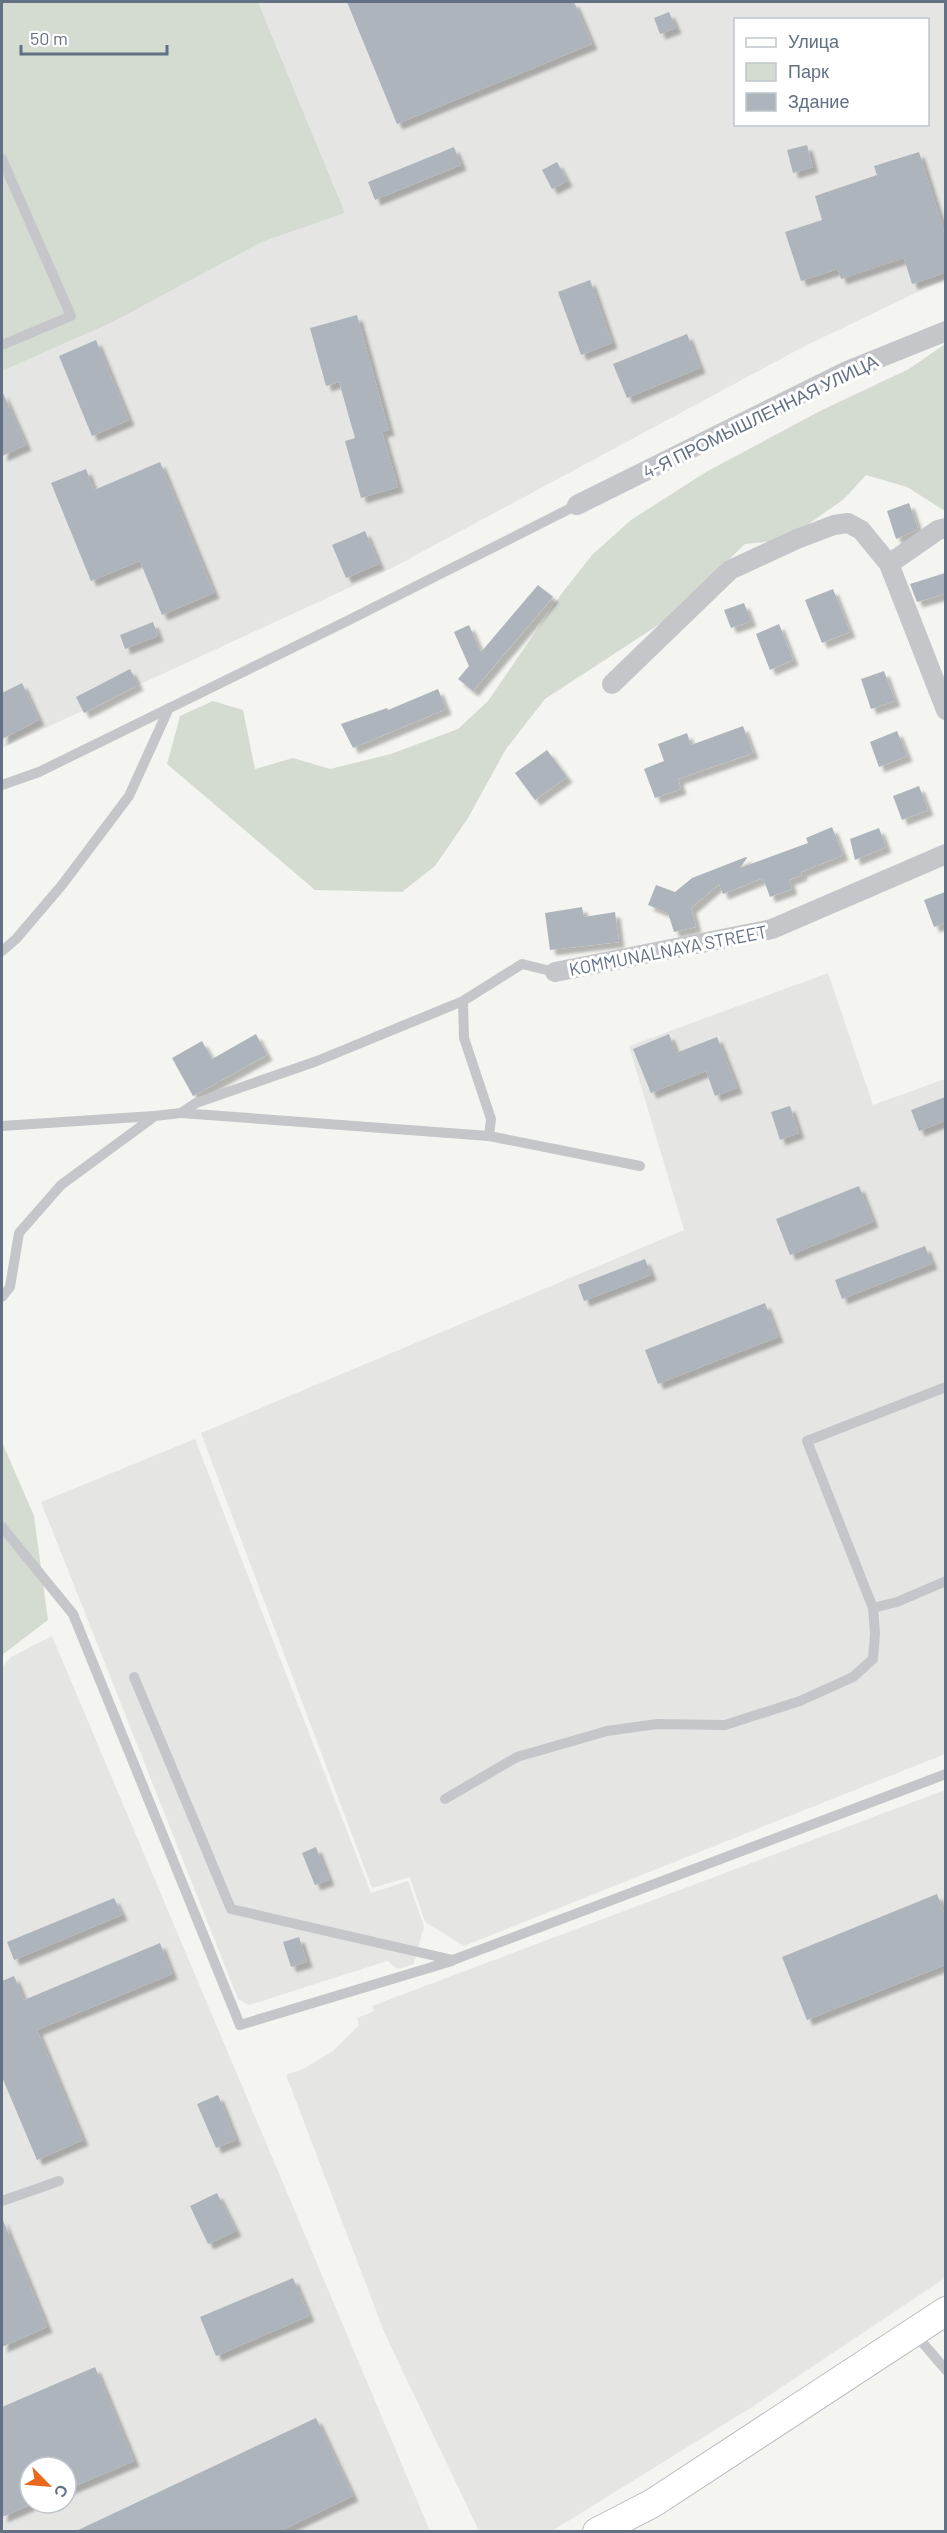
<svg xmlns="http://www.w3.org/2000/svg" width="947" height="2533" viewBox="0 0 947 2533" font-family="Barlow,sans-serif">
<defs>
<filter id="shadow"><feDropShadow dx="5.5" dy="5.5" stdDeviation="1.5" flood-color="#0004"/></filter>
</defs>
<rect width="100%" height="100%" fill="#f4f5f0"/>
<path fill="#e5e6e4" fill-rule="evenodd" d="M258 2H945V279L805 346 392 568 2 748V371L111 323 262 242 345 213ZM736 20H928V124H736Z
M828 973 873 1105 945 1079V1754L464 1946 425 1922 410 1877 372 1888 201 1433 684 1230 629 1046Z
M195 1439 371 1893 408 1881 424 1926 414 1964 398 1969 387 1961 249 2005 238 1999 41 1502Z
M52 1636 430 2531 2 2532V1667L11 1657ZM30 2467H66V2503H30Z
M945 1790V2278L752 2407 552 2531H479L385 2334 286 2075 305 2068 333 2051 359 2025 357 2018 374 2011 372 2006Z"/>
<path fill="#d4dcd1" d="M2 2H258L345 213 262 242 111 323 2 371Z
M945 344V511L907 487 866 475 844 499 786 540 745 544 666 620 545 699 506 749 468 818 435 866 402 892 315 890 167 764 180 716 213 701 243 710 255 769 293 758 330 769 391 754 458 729 488 701 562 593 592 555 631 520 706 472 822 410 909 369Z
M2 1442 34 1516 48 1620 2 1655Z"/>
<path fill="#aeb4bb" filter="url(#shadow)" d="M347 2H574L592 44 397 124Z
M669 12 676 28 660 34 654 18Z
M807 145 813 167 793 173 787 150Z
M454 147 461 165 375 200 368 182Z
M919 152 945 234V273L912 284 904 258 841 279 838 269 801 281 785 232 822 220 815 196 877 175 874 166Z
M557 162 567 181 552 189 542 170Z
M590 280 612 343 581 355 558 292Z
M357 315 389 430 382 432 398 487 361 498 345 441 355 438 339 382 326 386 310 328Z
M687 334 700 368 627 398 613 364Z
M96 340 129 420 92 436 59 356Z
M2 391 26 445 2 456Z
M160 462 214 593 162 615 140 561 91 581 51 483 86 469 94 490Z
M909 503 918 529 896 539 887 511Z
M365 531 379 564 346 578 332 545Z
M945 573V594L917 602 910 584Z
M538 585 553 597 473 691 458 679 469 666 454 632 469 625 481 652Z
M833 589 850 632 822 643 805 600Z
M744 603 751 621 731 628 724 610Z
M153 622 158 636 125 649 120 635Z
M779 624 793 660 770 670 756 634Z
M130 669 138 685 84 713 76 697Z
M884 671 895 701 871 709 861 679Z
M22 683 39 720 2 739V693Z
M438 689 446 709 353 748 341 724 387 708 388 710Z
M743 726 753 753 678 779 681 789 655 798 644 769 664 761 658 744 687 733 691 745Z
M897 731 907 756 879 767 870 742Z
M547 750 567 777 535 800 515 773Z
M919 786 928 810 902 820 893 796Z
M832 827 843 855 801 872 802 875 789 880 792 889 770 897 763 878 723 894 719 884 691 908 696 927 674 932 668 913 648 905 656 885 675 892 692 878 746 857 747 858 740 868 808 843 806 838Z
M879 828 886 847 855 860 850 839Z
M945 892V923L934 927 924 900Z
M582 907 584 917 615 912 619 942 550 950 545 913Z
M256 1034 267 1055 193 1096 172 1058 202 1041 212 1059Z
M669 1034 676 1053 717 1037 737 1088 715 1096 706 1071 651 1093 633 1049Z
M945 1097V1121L919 1131 911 1110Z
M790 1106 799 1133 780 1140 771 1112Z
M859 1186 873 1222 790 1255 776 1219Z
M925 1246 932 1264 842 1299 835 1280Z
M645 1259 651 1275 584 1301 578 1285Z
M765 1303 778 1337 658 1384 645 1350Z
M316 1847 329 1880 315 1885 302 1853Z
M937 1894 945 1916V1965L807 2020 782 1957Z
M114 1898 122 1915 14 1960 7 1942Z
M299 1937 307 1962 291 1967 283 1942Z
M160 1943 172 1974 37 2030 83 2140 37 2160 2 2077V1981L14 1976 24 2000Z
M218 2095 236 2140 216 2148 197 2104Z
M217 2193 236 2231 208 2244 190 2206Z
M2 2218 47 2327 2 2347Z
M293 2278 309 2316 216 2356 200 2317Z
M95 2367 134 2461 66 2490V2467H30V2505L2 2517V2407Z
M316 2418 353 2496 278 2532H74Z"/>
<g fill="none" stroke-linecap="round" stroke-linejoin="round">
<g stroke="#b8bbc0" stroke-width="30">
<path id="secondary" d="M597 2532 653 2503 946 2311"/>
</g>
<path stroke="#c4c6ca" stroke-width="10" d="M2 159 71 316 2 345
M2 785 39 772 347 621 577 505
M2 951 16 939 62 885 129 796 169 708
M463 1001 464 1038 491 1119 489 1136
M181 1113 489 1136 640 1166
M2 1126 154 1116
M2 1297 10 1287 19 1233 61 1185 155 1116 181 1113 196 1103 317 1061 463 1001 522 964 555 972
M2 1527 73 1614 240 2025 452 1961
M873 1608 897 1602 946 1581
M134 1677 231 1909 453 1960 946 1774
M445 1799 517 1757 607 1731 657 1724 725 1725 800 1701 853 1677 873 1659 875 1634 873 1608 807 1441 946 1387
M2 2201 59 2181
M915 2334 946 2370"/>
<path stroke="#c4c6ca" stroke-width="20" d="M577 505 847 371 946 331
M889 564 946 710
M612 684 730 570 797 539 834 525 848 523 861 530 889 564 938 530 946 528
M555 972 772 929 946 854"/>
<use href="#secondary" stroke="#fff" stroke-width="28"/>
</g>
<g text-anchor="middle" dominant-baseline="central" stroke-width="6" stroke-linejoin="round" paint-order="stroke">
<g font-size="18" fill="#627083" stroke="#fff">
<text transform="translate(760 416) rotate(-26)">4-Я ПРОМЫШЛЕННАЯ УЛИЦА</text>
<text transform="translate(668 950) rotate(-11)">KOMMUNALNAYA STREET</text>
</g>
</g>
<rect width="947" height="2533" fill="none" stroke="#627083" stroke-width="6"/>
<rect x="734" y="18" width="195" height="108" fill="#ffffff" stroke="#c0c6cd" stroke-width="1.5"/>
<rect x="746" y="38" width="30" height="9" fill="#ffffff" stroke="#c0c6cd" stroke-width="1.5"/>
<text x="788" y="48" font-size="18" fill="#627083">Улица</text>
<rect x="746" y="63" width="30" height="18" fill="#d4dcd1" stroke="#c0c6cd" stroke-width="1.5"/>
<text x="788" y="78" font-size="18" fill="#627083">Парк</text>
<rect x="746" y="93" width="30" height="18" fill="#aeb4bb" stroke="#c0c6cd" stroke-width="1.5"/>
<text x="788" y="108" font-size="18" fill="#627083">Здание</text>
<g transform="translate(48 2485) rotate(115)"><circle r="28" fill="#ffffff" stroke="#c0c6cd" stroke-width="1.5"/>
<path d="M0-4.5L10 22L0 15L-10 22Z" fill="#e9681c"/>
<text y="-9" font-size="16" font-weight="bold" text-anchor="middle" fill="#627083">С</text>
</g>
<path d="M21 45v9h146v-9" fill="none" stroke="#627083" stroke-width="3"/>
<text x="30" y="45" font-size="18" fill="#627083" stroke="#ffffff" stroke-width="4.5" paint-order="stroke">50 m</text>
</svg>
